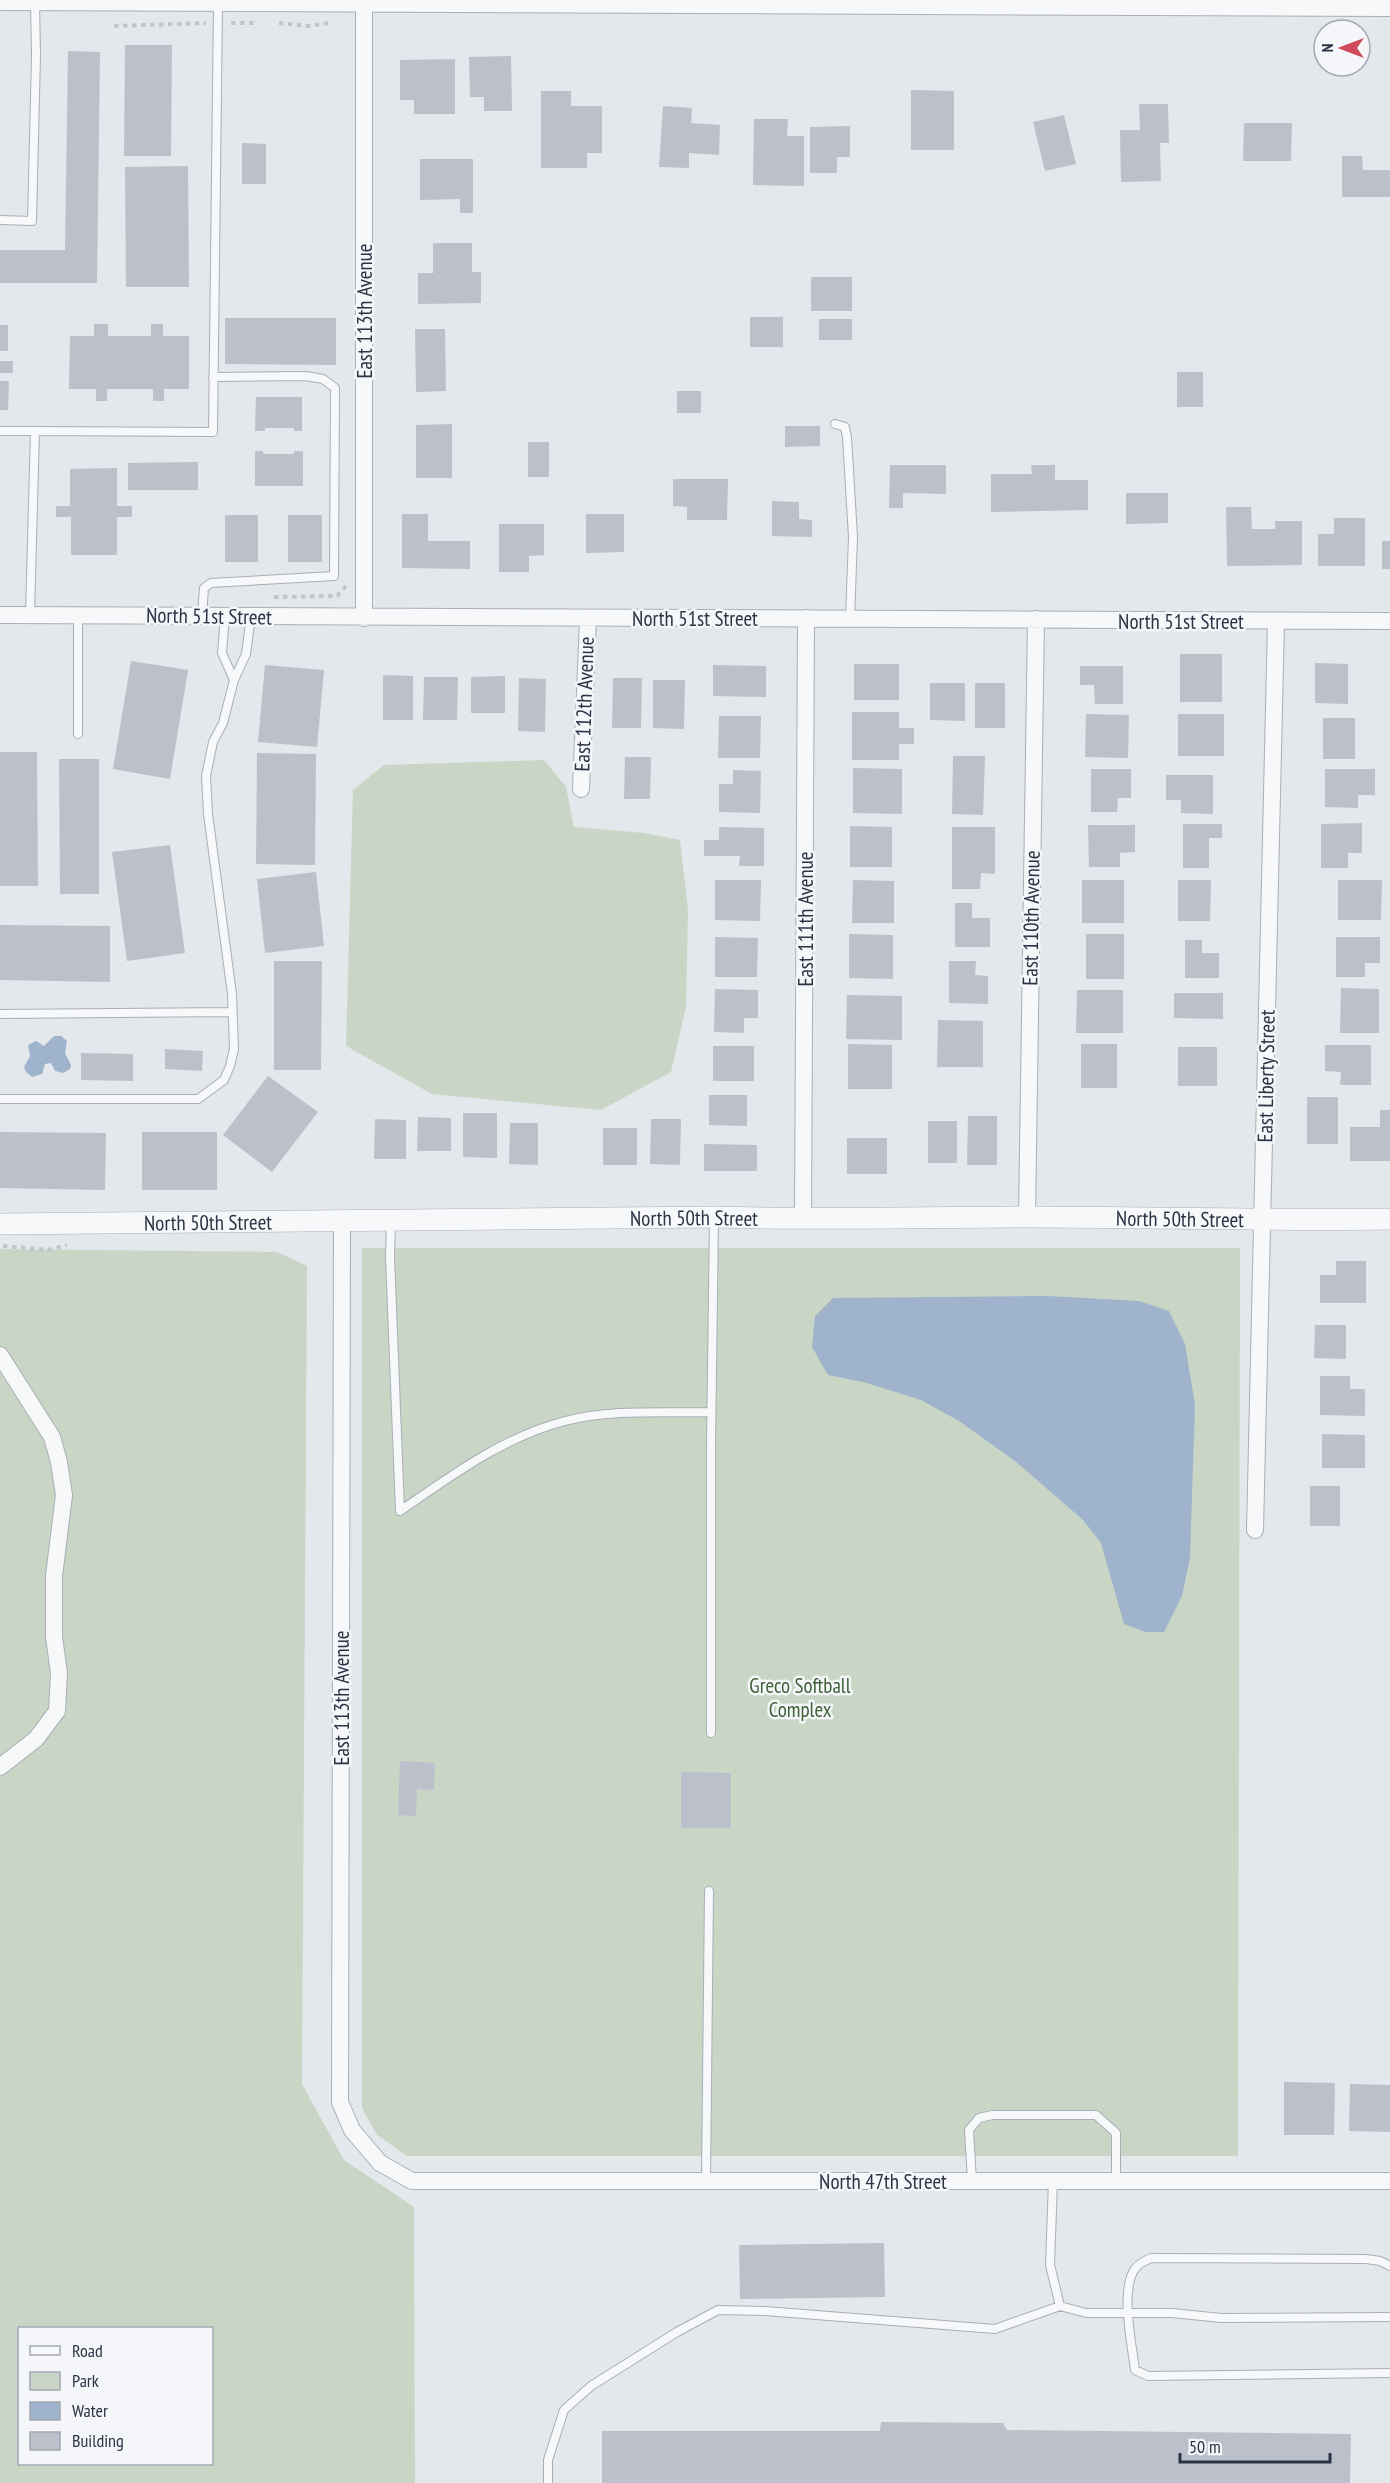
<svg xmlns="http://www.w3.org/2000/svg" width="1390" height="2483" viewBox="0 0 1390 2483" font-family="'PT Sans Narrow',sans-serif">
<rect width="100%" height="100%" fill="#e4e7ec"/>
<path fill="#c9d6c5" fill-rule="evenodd" d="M544 760 566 787 574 827 644 833 680 840 688 910 686 1007 671 1072 601 1110 432 1094 346 1046 353 790 384 765Z
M362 1248H1240L1238 2156H407L377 2135 362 2108Z
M0 1249 277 1252 307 1266 302 2084 344 2160 414 2207 415 2483H0ZM20 2328H212V2464H20Z"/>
<path fill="#9fb4cc" d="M54 1036H61L67 1041 65 1053 71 1065 70 1069 63 1073 55 1071 51 1063 45 1064 42 1074 32 1077 26 1072 24 1067 30 1056 28 1045 36 1041 44 1046Z
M1048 1296 1139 1301 1169 1311 1185 1344 1195 1405 1190 1558 1182 1596 1164 1632H1146L1124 1624 1101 1543 1083 1520 1015 1461 959 1421 921 1400 863 1382 828 1375 812 1347 815 1316 833 1298Z"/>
<path fill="#bbc0ca" d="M125 45H172L171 156H124Z
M68 51 100 52 97 283H0V250H65Z
M511 56 512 111H484V97H470L469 57Z
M455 59V114H414V100H400V60Z
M911 90 954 91V150H911Z
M541 91H571V106H602V153H587V168H541Z
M1139 104H1168L1169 143H1160L1161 181 1121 182 1120 130H1140Z
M663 106 692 108 691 123 720 125 719 155 689 153V168L659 167Z
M1064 115 1076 164 1045 171 1033 122Z
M754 119H788L787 136H804V186L753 185Z
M1244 123H1292L1291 161H1243Z
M850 126V157H837V173H810V127Z
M242 143 266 144V184H242Z
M1342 156H1362L1363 170H1390V197H1342Z
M420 159H473V213H460V199L420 200Z
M188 166 189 287H126L125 167Z
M433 243H472V272H481V303L418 304V273H433Z
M811 277H852V311H811Z
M750 317H783V347H750Z
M225 318H336V365L225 364Z
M819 319H852V340H819Z
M94 324H108V336H151V324H163V336H189V389H164V401H153V389H107V401H96V389H69L70 336H94Z
M0 325H8V351H0Z
M415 329H445L446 391 416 392Z
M0 361H13V373H0Z
M1177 372H1203V407H1177Z
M0 381H9L8 410H0Z
M677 391H701V413H677Z
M256 397H302V431H294V428H265V431H255Z
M452 424V478H416V425Z
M785 426H820V446L785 447Z
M528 442H549V477H528Z
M255 451H263V454H294V451H303V486H255Z
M198 462V490H128V463Z
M890 465H946V494L903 493V508H889Z
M1031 465H1055V480H1088V510L991 512V474H1032Z
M117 468V506H132V517H117V555H71V517H56V506H70V469Z
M673 479H728L727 520H687V507L673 506Z
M1126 493H1168V523L1126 524Z
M772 501 799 502V519L812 520V537L772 536Z
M1226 507H1251L1252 529H1275V521H1302V565L1227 566Z
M402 514H428V541H470V569L402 568Z
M586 514H624V552L586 553Z
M225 515H258V562H225Z
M288 515H322V562H288Z
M1334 518H1365V566H1318V534H1334Z
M499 524H544V555L529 556V572H499Z
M1382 541H1390V569H1382Z
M1180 654H1222V702H1180Z
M131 661 188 670 170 779 113 769Z
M1315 663 1348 664V704L1315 703Z
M854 664H899V700H854Z
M265 665 324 670 317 747 258 742Z
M713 665 766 666V697L713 696Z
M1080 666H1123V704H1095L1094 685H1080Z
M383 675 413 676V720H383Z
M505 676V713H471V677Z
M424 677H458L457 720H423Z
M519 678 546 679 545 732 518 731Z
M613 678H642L641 728H612Z
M653 680H685L684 729 653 728Z
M930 683H965V721L930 720Z
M975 683H1005V728H975Z
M852 712H899V728H914V744H899V760H852Z
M1086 714 1129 715 1128 758 1085 757Z
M1178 714H1224V756H1178Z
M719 716H761L760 758H718Z
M1323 718H1355V759H1323Z
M0 752H37L38 886H0Z
M257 753 316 754 315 865 256 864Z
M953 756H985L983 815 952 814Z
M625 757H651L650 799H624Z
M59 759H99V894H60Z
M853 768 902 769V814L853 813Z
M1091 769H1131V798H1118L1117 812H1091Z
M1325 769H1375V795H1358V808L1325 807Z
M733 770 761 771 760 813 719 812V784H733Z
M1166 775H1213V814L1181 813V800H1166Z
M1362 823V853H1348V868H1321V824Z
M1183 824H1222V838H1209V868H1183Z
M1088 825H1135V852L1120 853V867H1089Z
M850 826 892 827V867H850Z
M719 827 764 828V866H739L740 856H704V840H719Z
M952 827H995V874L981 873 980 889H952Z
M170 845 185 953 127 961 112 852Z
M316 872 324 946 265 953 257 879Z
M715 880H761L760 921 715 920Z
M853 880 894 881V923H852Z
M1082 880H1124V923H1082Z
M1178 880H1211L1210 921H1178Z
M1338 880H1382L1381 920H1338Z
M955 903H972V918H990V947H955Z
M0 925 110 926V982L0 980Z
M849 934 893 935V979L849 978Z
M1086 934H1124V979H1086Z
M715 937 758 938 757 977H715Z
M1336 937H1380V963H1365V977H1336Z
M1185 940H1202V953H1219V978H1185Z
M274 961H322L321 1070H274Z
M949 961H976L975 975 988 976V1004L949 1003Z
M1341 988 1379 989V1033H1340Z
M715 989 758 990V1018H744V1033L714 1032Z
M1077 990H1123V1033H1076Z
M1174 993H1223V1019L1174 1018Z
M847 995 902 996V1040L846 1039Z
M938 1020 983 1021V1067H937Z
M848 1044 892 1045V1089H848Z
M1081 1044H1117V1088H1081Z
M1325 1045H1371V1085H1340L1341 1072 1325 1071Z
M713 1046H754V1081H713Z
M1178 1047H1217V1086H1178Z
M165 1049 203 1051 202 1071 165 1069Z
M81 1053 133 1054V1081L81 1080Z
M268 1076 318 1112 272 1172 223 1135Z
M709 1095H747V1126L709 1125Z
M1307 1097H1338V1144H1307Z
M1380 1110H1390V1161H1350V1127H1380Z
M463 1113H497V1158L463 1157Z
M968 1116H997V1165H967Z
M418 1117 451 1118V1151H417Z
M375 1119 406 1120V1159H374Z
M651 1119H681L680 1165 650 1164Z
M928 1121H957V1163H928Z
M510 1123H538V1165L509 1164Z
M603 1128H637V1165H603Z
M0 1132 106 1133 105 1190 0 1188Z
M142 1132H217V1190H142Z
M847 1138H887V1174H847Z
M704 1144 757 1145V1171H704Z
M1336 1261H1366V1303H1320V1275H1336Z
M1315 1325H1346V1359L1314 1358Z
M1320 1376H1350V1389H1365V1416L1320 1415Z
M1322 1434 1365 1435V1468H1322Z
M1310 1486H1340V1526H1310Z
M400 1761 435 1763 434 1790 417 1789 416 1816 398 1815Z
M681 1772 731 1773V1828H681Z
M1284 2082 1335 2083 1334 2135H1284Z
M1350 2084 1390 2085V2132L1349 2131Z
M884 2243 885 2297 740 2299 739 2245Z
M881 2422 1003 2423 1007 2430 1351 2434 1350 2483H602V2431H880Z"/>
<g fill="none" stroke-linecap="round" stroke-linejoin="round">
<g stroke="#a9aeb7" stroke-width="10">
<path id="service" d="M0 220 32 221 36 55 35 2
M835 424 845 427 847 437 853 537 850 619
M0 431H35
M30 615 35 431 213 432 218 4
M78 615V734
M202 616 204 588 211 583 334 576 335 388 323 379 306 376 213 377
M225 616 222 653 234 680
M0 1014 232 1012
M0 1099H198L224 1080 230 1066 234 1049 232 994 208 814 206 776 213 742 223 723 234 680 246 654 251 616
M391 1221 390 1257 400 1511C451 1476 503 1437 565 1421 611 1409 664 1413 711 1412
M711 1733V1446L714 1218
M706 2181 709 1891
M972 2181 969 2130 979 2118 992 2115H1096L1116 2133V2181
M1053 2181 1050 2265 1060 2306 1086 2313H1172L1221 2318 1390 2317
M1390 2266 1380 2261 1366 2259 1151 2258C1144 2261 1136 2265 1133 2272 1121 2295 1132 2345 1135 2370L1148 2376 1390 2373
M548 2483V2460L564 2410 591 2386 677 2332 718 2310 765 2311 995 2329 1060 2306"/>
</g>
<g stroke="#a9aeb7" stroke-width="18">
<path id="minor" d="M0 2 1390 8
M0 615 1390 621
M364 618V5
M581 789 588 619
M1027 1217 1036 619
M803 1219 806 618
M342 1220 340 2102 352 2130 380 2163 412 2181H1390
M0 1355 52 1437 59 1462 64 1495 54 1576V1637L59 1673 57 1711 36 1739 0 1767
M1255 1530 1276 621"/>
</g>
<g stroke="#a9aeb7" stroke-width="22">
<g id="tertiary">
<path id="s1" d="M0 1224 714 1217C818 1220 922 1217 1027 1217 1148 1217 1269 1221 1390 1219"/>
</g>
</g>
<path stroke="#c2c5cb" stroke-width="4" stroke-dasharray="4.5 4.5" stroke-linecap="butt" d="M231 23H257
M279 23 309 26 329 23
M114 26 206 23
M274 597 337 596 346 586
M3 1246 48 1250 67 1245"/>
<use href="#service" stroke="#f7f8fa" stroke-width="8"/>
<use href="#minor" stroke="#f7f8fa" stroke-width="16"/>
<use href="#tertiary" stroke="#f7f8fa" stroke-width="21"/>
</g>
<g text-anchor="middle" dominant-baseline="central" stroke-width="5" stroke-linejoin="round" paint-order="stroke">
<g font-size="21" fill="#2b3445" stroke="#f4f6f9">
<text transform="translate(364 311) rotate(-90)">East 113th Avenue</text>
<text transform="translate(209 616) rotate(1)">North 51st Street</text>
<text x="695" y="618">North 51st Street</text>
<text x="1181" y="621">North 51st Street</text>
<text transform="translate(584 704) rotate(-88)">East 112th Avenue</text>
<text transform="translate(1031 918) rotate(-89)">East 110th Avenue</text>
<text transform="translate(805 919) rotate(-90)">East 111th Avenue</text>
<text transform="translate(1266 1076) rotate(-89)">East Liberty Street</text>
<text stroke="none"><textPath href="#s1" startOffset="694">North 50th Street</textPath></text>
<text stroke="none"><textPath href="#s1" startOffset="1180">North 50th Street</textPath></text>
<text stroke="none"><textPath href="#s1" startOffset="208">North 50th Street</textPath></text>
<text transform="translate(341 1698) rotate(-90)">East 113th Avenue</text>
<text x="883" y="2181">North 47th Street</text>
</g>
<g font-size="21" fill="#3f6138" stroke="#f4f6f9">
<text x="800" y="1685">Greco Softball<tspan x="800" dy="24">Complex</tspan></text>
</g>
</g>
<rect x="18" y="2327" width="195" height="138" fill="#f4f6f9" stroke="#a4a8b1" stroke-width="1.5"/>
<rect x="30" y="2346" width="30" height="9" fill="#f7f8fa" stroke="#a4a8b1" stroke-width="1.5"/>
<text x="72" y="2357" font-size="18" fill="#2b3445">Road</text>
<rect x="30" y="2372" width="30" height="18" fill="#c9d6c5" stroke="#a4a8b1" stroke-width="1.5"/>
<text x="72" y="2387" font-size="18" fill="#2b3445">Park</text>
<rect x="30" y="2402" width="30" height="18" fill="#9fb4cc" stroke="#a4a8b1" stroke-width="1.5"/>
<text x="72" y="2417" font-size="18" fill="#2b3445">Water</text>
<rect x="30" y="2432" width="30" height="18" fill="#bbc0ca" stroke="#a4a8b1" stroke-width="1.5"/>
<text x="72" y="2447" font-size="18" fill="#2b3445">Building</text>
<g transform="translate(1342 48) rotate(270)"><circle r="28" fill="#f4f6f9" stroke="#a4a8b1" stroke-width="1.5"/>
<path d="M0-4.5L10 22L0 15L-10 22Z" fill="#d1495b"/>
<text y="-9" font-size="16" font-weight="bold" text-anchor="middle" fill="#2b3445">N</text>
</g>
<path d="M1180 2453v9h150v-9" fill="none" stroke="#2b3445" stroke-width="3"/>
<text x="1189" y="2453" font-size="18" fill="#2b3445" stroke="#f4f6f9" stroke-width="4.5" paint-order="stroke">50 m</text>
</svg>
